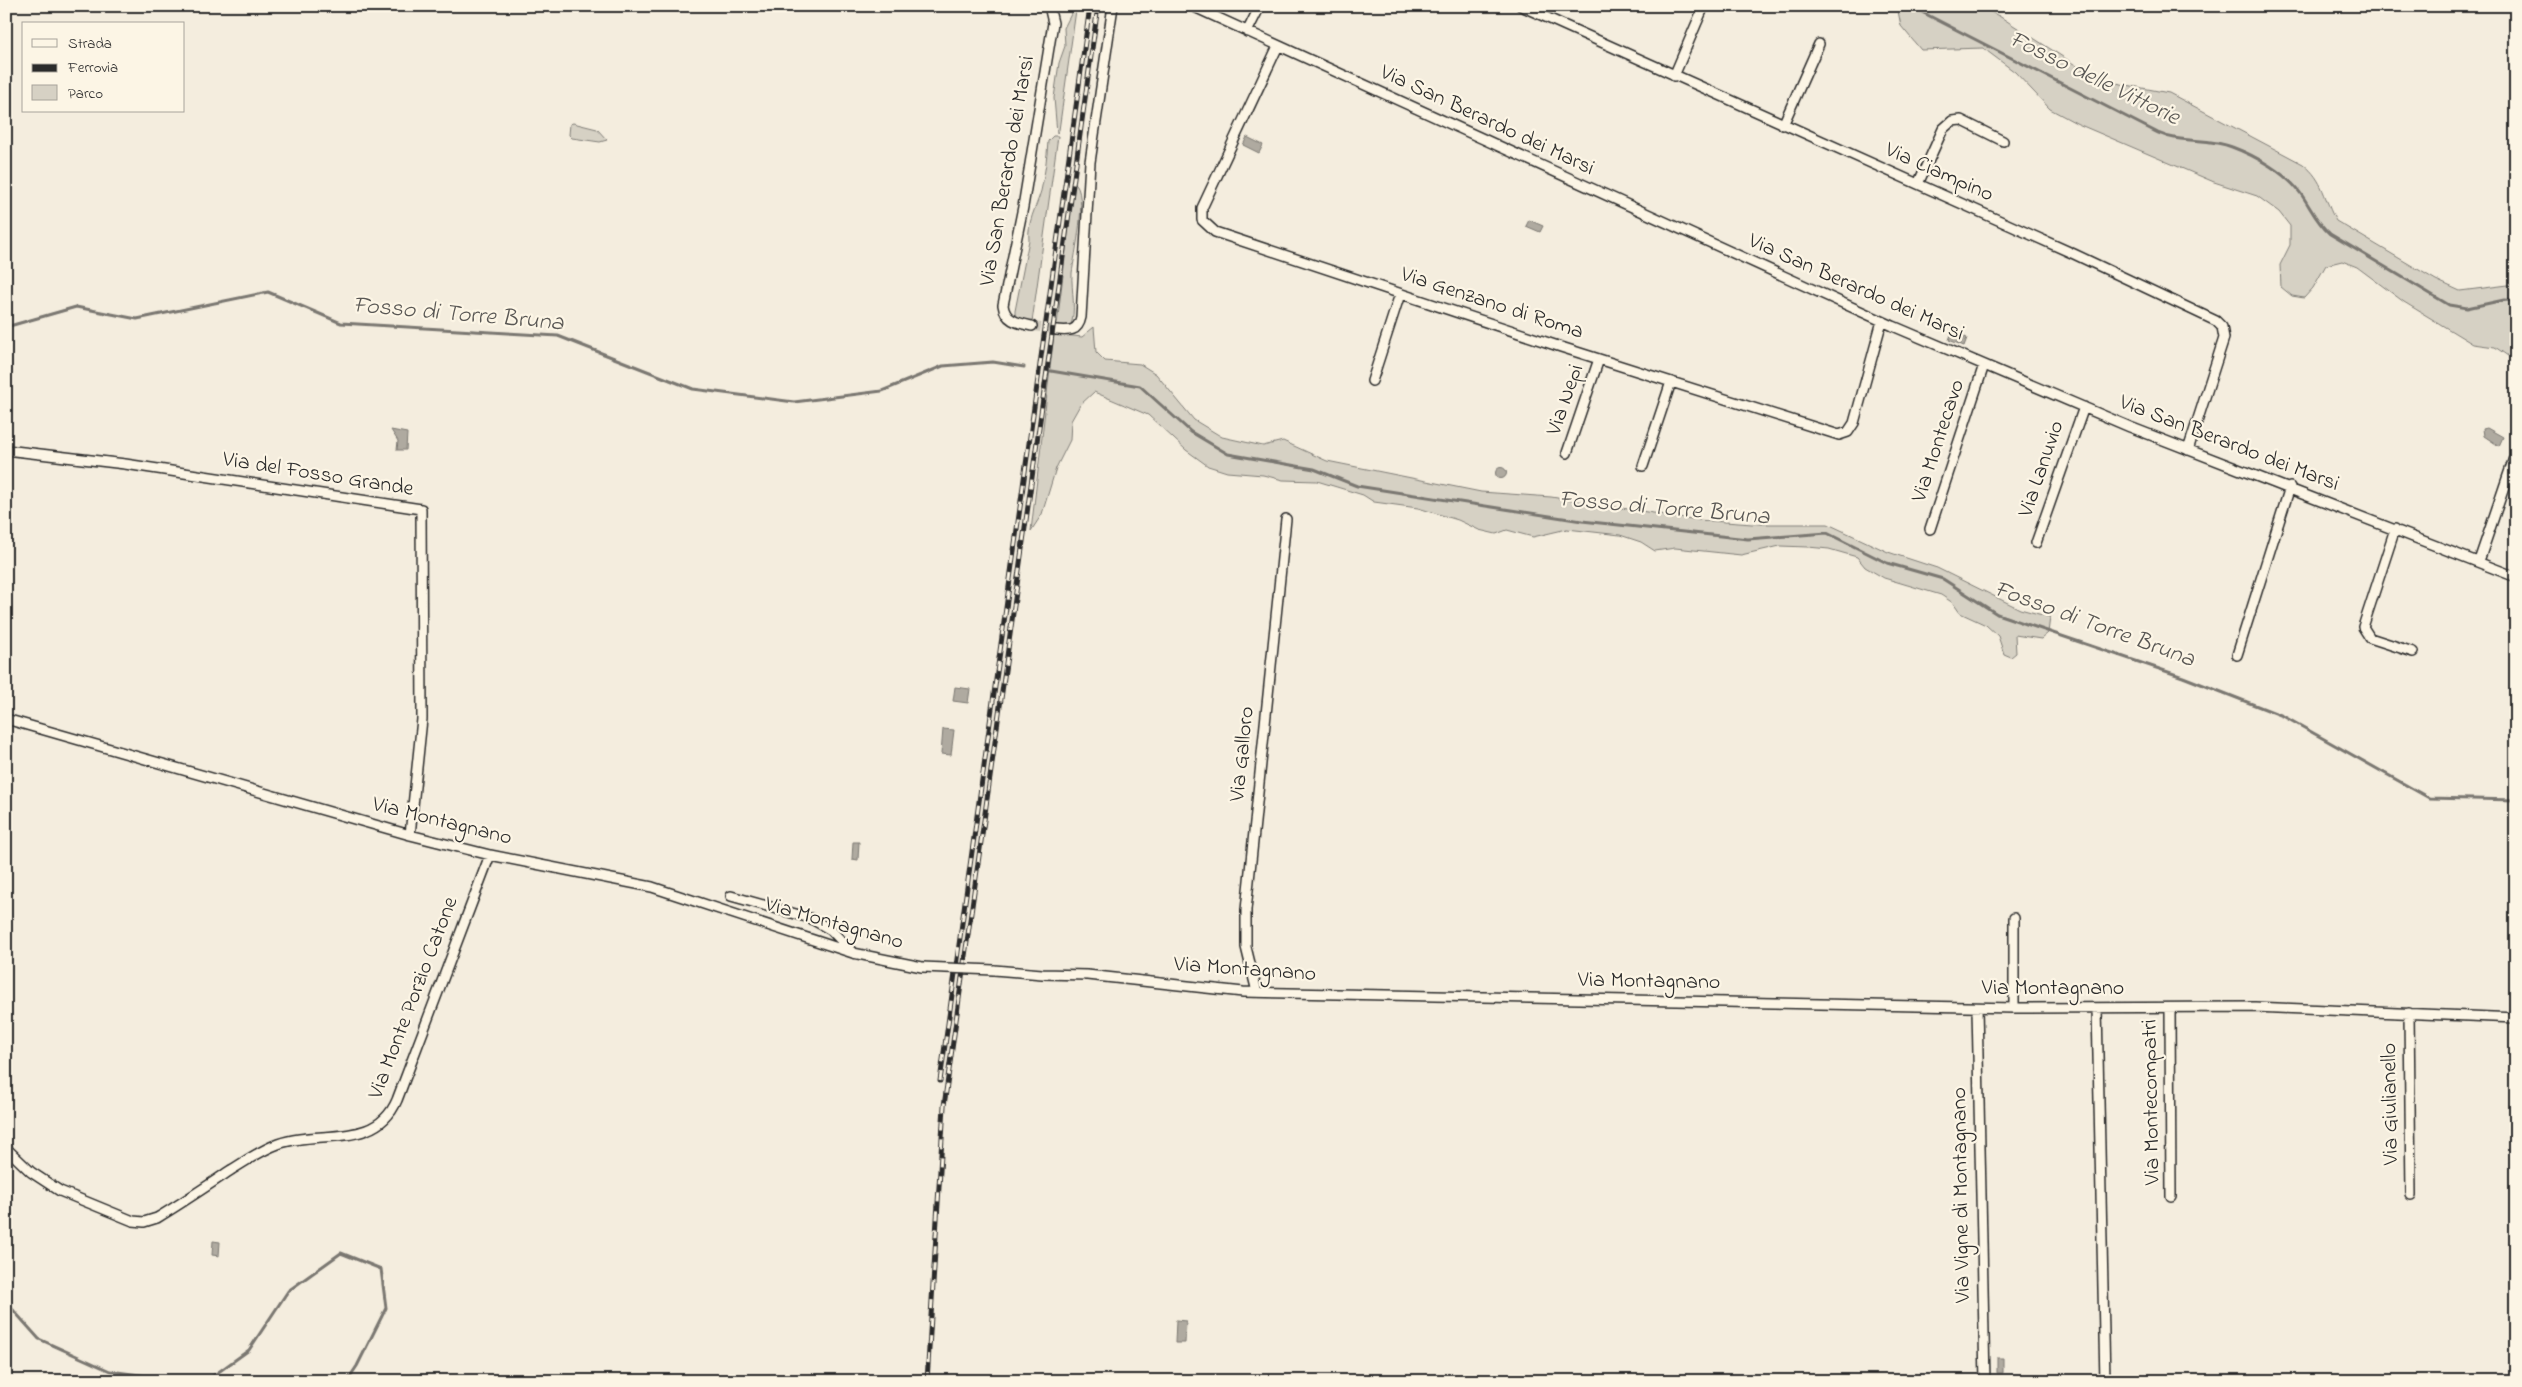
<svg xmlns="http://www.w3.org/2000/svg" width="2522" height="1387" viewBox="0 0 2522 1387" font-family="'Indie Flower',sans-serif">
<rect width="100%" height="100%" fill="#f4edde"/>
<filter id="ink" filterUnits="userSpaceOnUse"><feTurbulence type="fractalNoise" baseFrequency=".02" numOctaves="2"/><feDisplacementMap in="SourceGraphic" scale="10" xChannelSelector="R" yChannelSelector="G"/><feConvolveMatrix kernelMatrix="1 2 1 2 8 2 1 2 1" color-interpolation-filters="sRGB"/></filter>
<g filter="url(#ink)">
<path fill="#d6d1c4" stroke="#807e78" d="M1897 6 1980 7 1999 16 2091 75 2116 83 2169 93 2303 164C2324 180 2324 200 2336 221L2436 280 2460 291 2516 284V356H2508L2495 347 2473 344 2404 302 2357 267 2342 261 2326 265 2313 288 2304 298 2292 296 2281 287 2280 265 2290 245V226L2279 212 2257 196 2214 182 2078 124 2050 109 2015 72 1983 48 1921 50 1901 26Z
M1076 10 1059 130 1057 133 1054 98 1059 63 1065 46 1064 28 1072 12Z
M573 123 597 129 607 140 600 142 572 138 569 135 570 124Z
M1053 136H1058L1032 322 1015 317V311L1029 240C1027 222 1036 208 1041 191 1045 174 1047 157 1048 141Z
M1074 183C1089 192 1074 257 1072 273 1071 290 1077 312 1070 327L1057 325Z
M1094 327 1096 352 1105 361 1140 364 1156 374 1194 420 1222 437 1263 446 1283 441 1327 461 1481 492 1551 497 1698 520 1752 524H1828L1888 552 1937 568 2020 609 2050 617 2048 633 2041 639 2015 635 2016 653 2011 657 2004 654 1998 636 1986 625 1960 613 1953 603 1941 595 1884 578 1865 567 1857 557 1829 549 1808 547 1780 546 1741 555 1675 548 1655 551 1641 542 1620 535 1567 529 1533 537 1507 530 1496 534 1479 530 1458 520 1418 508 1374 502 1363 495 1317 481 1283 480 1263 475 1227 472 1208 466 1186 450 1148 415 1094 392 1080 405 1071 421 1070 440 1056 468 1042 514 1031 531 1054 334 1082 337Z"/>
<path fill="#afaaa0" stroke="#7a7771" d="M1247 137 1263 145 1259 153 1243 145Z
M1529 220 1543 226 1540 232 1526 226Z
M1952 332 1967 338 1964 346 1949 340Z
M2487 428 2503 437 2499 446 2484 436 2483 429Z
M391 430 407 433 406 450H397L398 441Z
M1495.5 473a5.5 5.5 0 1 1 11 0a5.5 5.5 0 1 1-11 0Z
M955 687 970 689 968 703 953 701Z
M943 729 954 730 951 755 941 754Z
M853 842H859L858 860 852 859Z
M213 1241 220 1242 219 1256 212 1255Z
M1176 1320 1186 1321 1185 1343H1175Z
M1997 1358H2003V1373H1997Z"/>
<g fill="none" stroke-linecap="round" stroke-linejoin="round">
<path stroke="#7a7771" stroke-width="3" d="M1910 6 2158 133C2182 144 2208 137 2232 147 2256 156 2286 173 2301 194 2311 208 2316 222 2330 234L2449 305 2467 308 2504 300 2516 301
M6 327 76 307 137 319 268 292 341 323 558 336 693 389 794 402 882 391 943 366 993 362 1024 367
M1051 371 1140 386 1191 432 1228 454 1314 469 1357 486 1582 521 1748 539 1827 533 1887 563 1943 579 1997 614 2183 677 2283 716 2429 798 2516 800
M6 1302 39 1339 110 1371 184 1381
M206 1381 249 1350 288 1291 341 1253 381 1269 386 1308 357 1366 347 1381"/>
<path stroke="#ccc6ba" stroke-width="9" stroke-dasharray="9 4.5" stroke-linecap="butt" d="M1032 326 1056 330"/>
<g stroke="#2b2b2b" stroke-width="12">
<path id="minor" d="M1192 6 1893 326 2130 427 2516 577
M1521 6 2074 254 2216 321 2222 327 2224 338 2188 450
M1247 32 1260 6
M1278 46 1202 208V220L1215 232 1561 347 1839 435 1848 432 1854 423 1882 321
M1674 76 1704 6
M1783 125 1819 44
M1918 184 1943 129 1952 121 1961 120 2003 141
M1032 326C1018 323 1005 321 1003 305L1023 207 1053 23 1049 6
M1056 330C1069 331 1078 332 1081 317L1090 162 1113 6
M1372 381 1400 294
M6 450 125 464 421 509 422 719 410 835
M1567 453 1599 359
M1643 466 1671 382
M1930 529 1984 365
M2395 529 2363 627 2370 638 2413 652
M2036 543 2084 407
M2479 561 2514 458
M2237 655 2290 487
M6 719 410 835 490 855 652 887 853 953 922 967
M731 896 810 918 831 930 853 953
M994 970 1042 974 1087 975 1243 992 2014 1008 2255 1007 2516 1018
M1257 992 1246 947V910L1286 519
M1977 1008 1985 1381
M2014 1008V918
M2097 1008 2105 1381
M2170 1008 2171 1197
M2409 1013 2411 1195
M6 1148 31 1172 60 1191 133 1221 144 1222 157 1218C182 1203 207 1186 231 1170 246 1161 261 1150 278 1144 318 1129 376 1150 397 1100L490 855"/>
</g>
<use href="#minor" stroke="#fcf5e5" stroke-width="9"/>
<g stroke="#2b2b2b" stroke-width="5">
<path id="rail" d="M940 1081 1090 6
M927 1381 944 1106 1098 6"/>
</g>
<use href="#rail" stroke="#fcf5e5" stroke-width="3" stroke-dasharray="9" stroke-linecap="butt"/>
<g stroke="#2b2b2b" stroke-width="12" stroke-linecap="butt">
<path id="minor-bridge" d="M922 967 994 970"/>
</g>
<use href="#minor-bridge" stroke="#fcf5e5" stroke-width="9"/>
</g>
</g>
<g text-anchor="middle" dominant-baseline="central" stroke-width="4.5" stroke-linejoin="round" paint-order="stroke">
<g font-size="22" fill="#2b2b2b" stroke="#fcf5e5">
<text transform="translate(1487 121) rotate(25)">Via San Berardo dei Marsi</text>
<text transform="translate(1008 171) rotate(-80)">Via San Berardo dei Marsi</text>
<text transform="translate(1939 173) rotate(24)">Via Ciampino</text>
<text transform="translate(1856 288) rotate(24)">Via San Berardo dei Marsi</text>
<text transform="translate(1492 304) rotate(18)">Via Genzano di Roma</text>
<text transform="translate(1566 400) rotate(-71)">Via Nepi</text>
<text transform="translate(1939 441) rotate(-72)">Via Montecavo</text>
<text transform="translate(2229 444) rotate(21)">Via San Berardo dei Marsi</text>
<text transform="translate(2042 469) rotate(-71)">Via Lanuvio</text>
<text transform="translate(318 475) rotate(9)">Via del Fosso Grande</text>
<text transform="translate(1243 754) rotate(-84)">Via Galloro</text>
<text transform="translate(442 822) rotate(14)">Via Montagnano</text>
<text transform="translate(834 924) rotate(16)">Via Montagnano</text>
<text transform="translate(1245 970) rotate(4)">Via Montagnano</text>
<text transform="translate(1649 982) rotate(1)">Via Montagnano</text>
<text x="2053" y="989">Via Montagnano</text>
<text transform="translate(414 998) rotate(-69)">Via Monte Porzio Catone</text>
<text transform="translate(2152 1102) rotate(-91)">Via Montecompatri</text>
<text transform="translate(2391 1104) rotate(-91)">Via Giulianello</text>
<text transform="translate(1962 1195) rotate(-91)">Via Vigne di Montagnano</text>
</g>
<g font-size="24" font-style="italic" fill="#595754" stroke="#fcf5e5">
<text transform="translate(2094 79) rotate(26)">Fosso delle Vittorie</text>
<text transform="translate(458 315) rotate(5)">Fosso di Torre Bruna</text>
<text transform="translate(1664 509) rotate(5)">Fosso di Torre Bruna</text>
<text transform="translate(2094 625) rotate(20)">Fosso di Torre Bruna</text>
</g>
</g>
<rect width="2522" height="1387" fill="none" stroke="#fcf5e5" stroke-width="25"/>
<rect x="12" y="12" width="2497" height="1362" fill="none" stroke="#2b2b2b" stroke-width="2" filter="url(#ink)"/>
<rect x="22" y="22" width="162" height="90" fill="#fcf5e5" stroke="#a8a49b"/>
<rect x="32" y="39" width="25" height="8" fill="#fcf5e5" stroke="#a8a49b"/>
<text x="68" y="48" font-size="15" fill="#2b2b2b">Strada</text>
<rect x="32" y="64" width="25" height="8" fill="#2b2b2b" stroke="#a8a49b"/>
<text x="68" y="72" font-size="15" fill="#2b2b2b">Ferrovia</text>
<rect x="32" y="85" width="25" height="15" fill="#d6d1c4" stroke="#a8a49b"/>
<text x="68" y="98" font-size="15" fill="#2b2b2b">Parco</text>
</svg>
